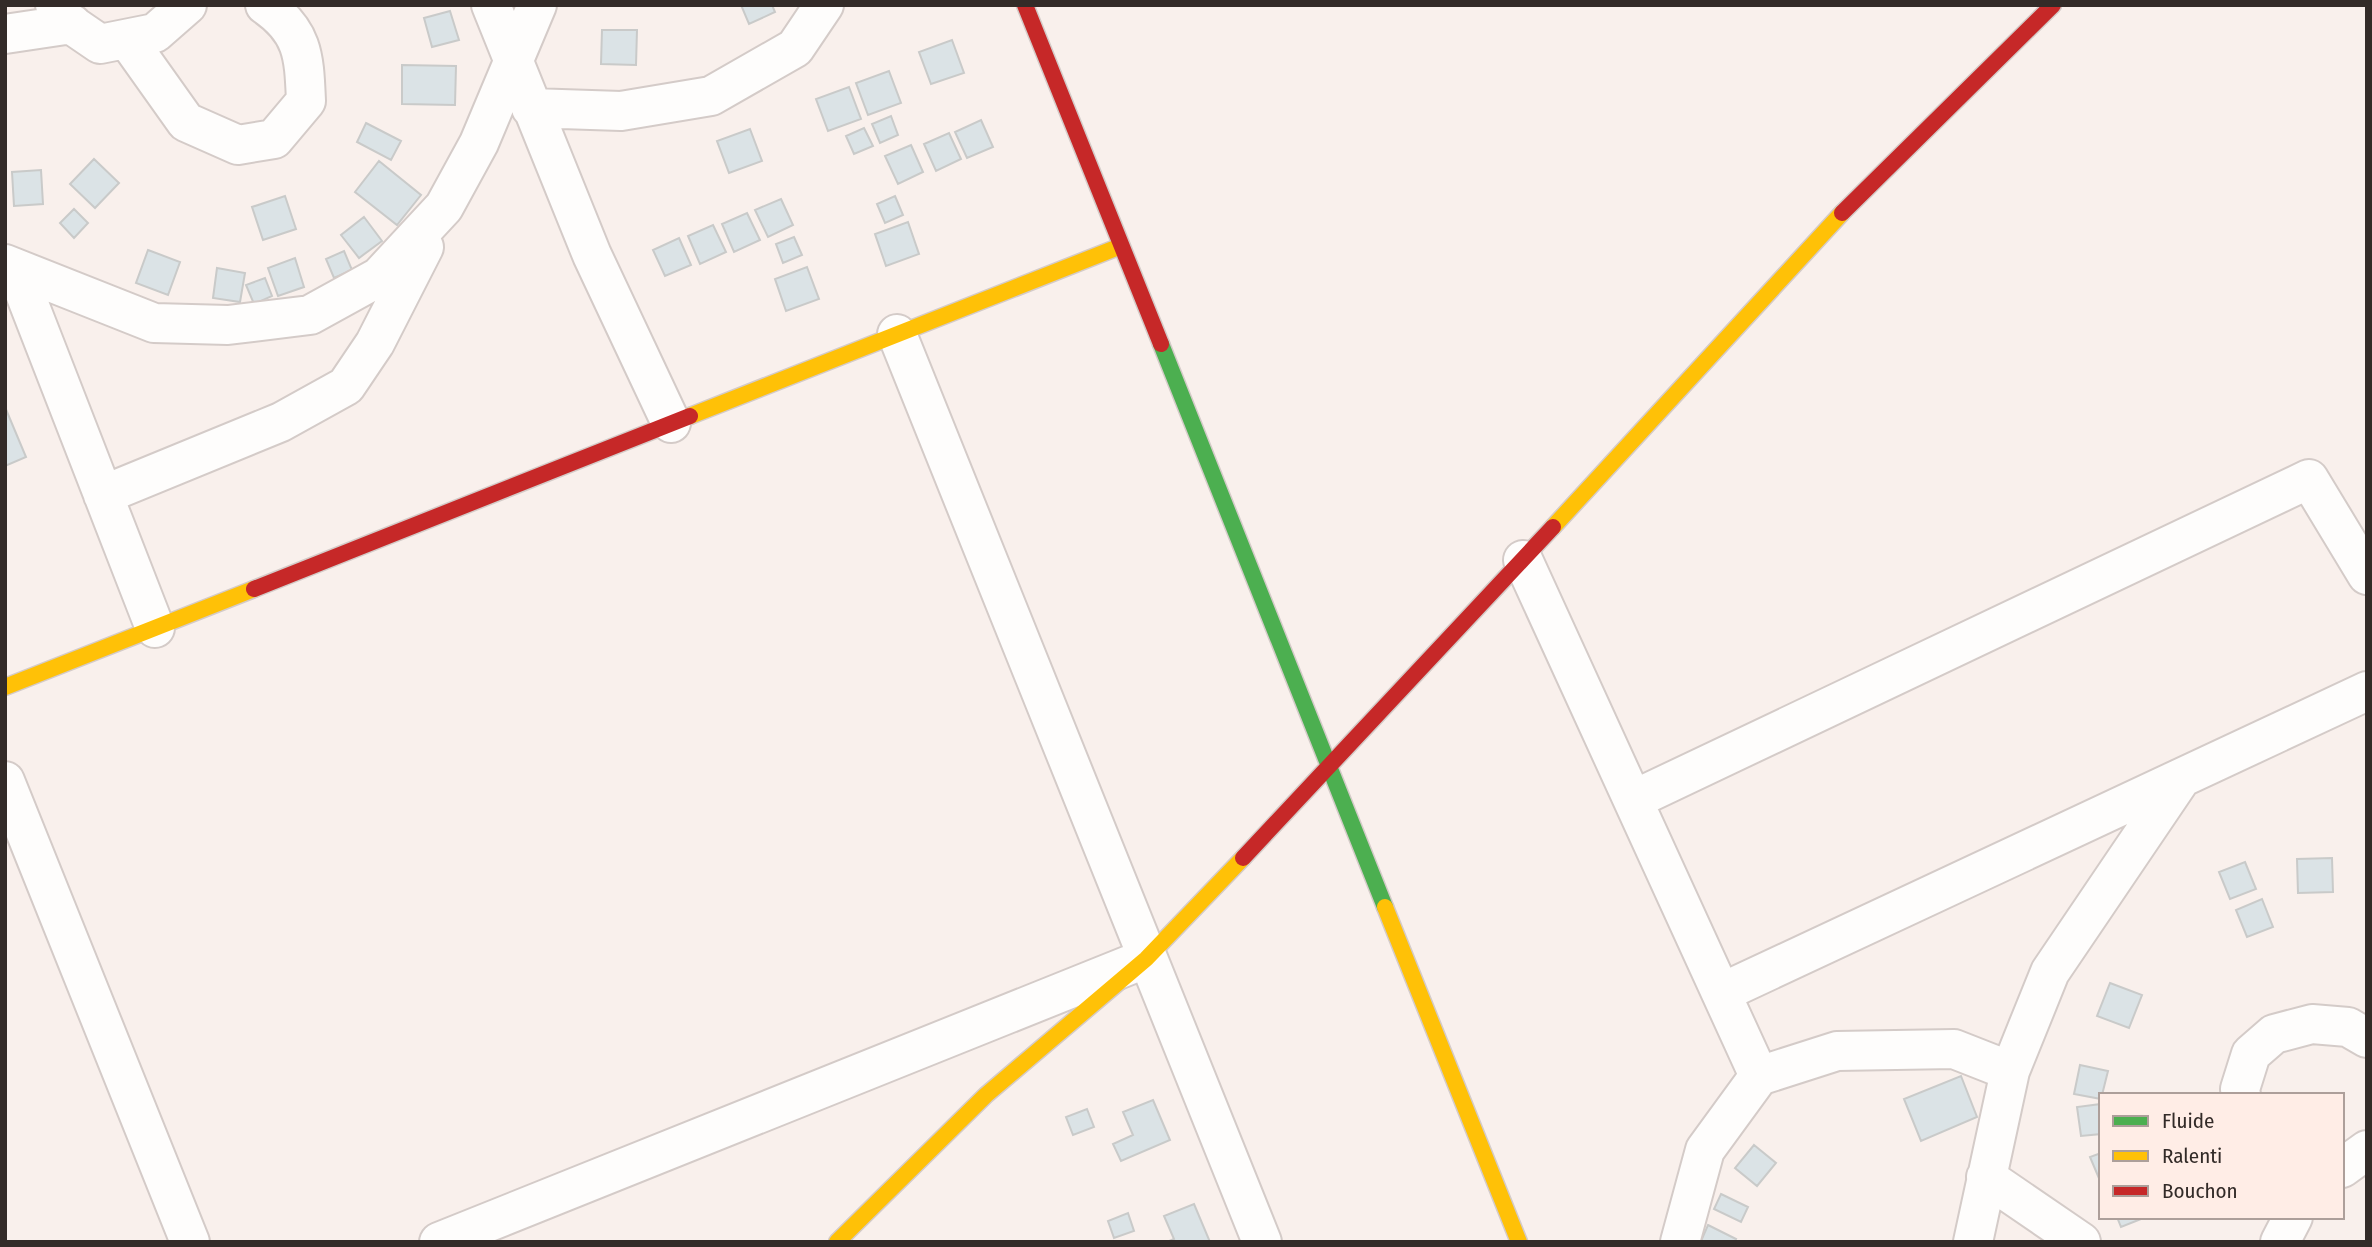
<svg xmlns="http://www.w3.org/2000/svg" width="2372" height="1247" viewBox="0 0 2372 1247" font-family="'Fira Sans Condensed',sans-serif">
<rect width="100%" height="100%" fill="#f9f0ec"/>
<path fill="#dbe3e6" stroke="#c9cac9" stroke-width="2" d="M741 5H772L775 12 749 24Z
M450 11 459 40 432 47 424 18Z
M602 30H637L636 65 601 64Z
M952 40 964 73 931 84 919 52Z
M402 65 456 66 455 105 402 104Z
M889 71 901 103 868 115 856 83Z
M849 87 861 119 828 131 816 99Z
M891 116 898 135 880 143 872 124Z
M981 120 993 147 967 158 955 132Z
M366 123 401 141 391 160 357 142Z
M864 128 873 146 854 154 846 136Z
M750 129 762 161 729 173 717 141Z
M949 133 961 159 936 171 924 144Z
M911 145 923 172 898 184 885 156Z
M94 159 119 183 95 208 70 184Z
M379 161 421 195 397 225 355 192Z
M41 170 43 204 14 206 12 172Z
M285 196 296 229 263 240 252 207Z
M895 196 903 215 885 223 877 204Z
M781 199 793 225 768 237 755 210Z
M74 209 88 223 74 238 60 223Z
M747 213 760 240 734 252 722 224Z
M364 217 382 241 359 258 341 235Z
M908 222 919 254 886 266 875 234Z
M713 225 726 252 700 264 688 236Z
M794 237 802 255 783 263 776 244Z
M679 238 691 265 665 276 653 250Z
M148 250 180 262 168 295 136 283Z
M344 251 352 270 334 278 326 259Z
M295 258 304 287 278 296 268 268Z
M807 267 819 299 786 311 775 279Z
M217 268 245 273 240 302 213 298Z
M265 278 272 296 254 304 246 285Z
M5 407 26 457 5 466Z
M2332 858 2333 892 2298 893 2297 859Z
M2245 862 2256 889 2230 899 2219 872Z
M2262 899 2273 927 2247 937 2236 910Z
M2110 983 2142 995 2129 1028 2097 1016Z
M2080 1065 2108 1071 2101 1099 2074 1094Z
M1961 1076 1977 1117 1921 1141 1904 1099Z
M1153 1100 1170 1140 1121 1161 1113 1144 1133 1135 1123 1112Z
M2101 1104V1134L2081 1136 2077 1107Z
M1087 1109 1094 1127 1073 1135 1066 1117Z
M1754 1145 1776 1163 1757 1186 1735 1168Z
M2101 1153V1183L2090 1157Z
M1721 1194 1748 1207 1741 1222 1714 1209Z
M1194 1204 1210 1242H1167L1174 1239 1164 1216Z
M1128 1213 1134 1231 1114 1238 1108 1221Z
M2117 1217H2146L2121 1227Z
M1708 1225 1736 1239 1734 1242 1701 1241Z"/>
<g fill="none" stroke-linecap="round" stroke-linejoin="round">
<g stroke="#d4cbc8" stroke-width="42">
<path id="street" d="M55 5 59 16 100 44 155 33 187 5
M491 5 592 255 671 423
M5 34 72 24
M127 39 186 122 238 145 274 139 306 101C304 57 304 32 265 5
M531 108 621 111 711 96 795 48 824 5
M5 264 154 323 228 325 310 315 379 277 444 207 479 143 537 5
M15 268 155 628
M897 334 1262 1242
M103 495 281 422 346 386 375 343 424 247
M1523 560 1759 1076 1705 1150 1680 1242
M5 781 190 1242
M1633 800 2309 479 2367 575
M1721 993 2367 691
M1759 1076 1837 1051 1954 1049 2010 1071
M2241 1095 2240 1089 2251 1054 2274 1034 2312 1024 2348 1027 2367 1038
M2342 1168 2367 1150
M1986 1177 2081 1242
M439 1242 1137 962
M1973 1242 2010 1071 2050 972 2180 780
M2280 1242 2293 1217"/>
</g>
<g stroke="#d4cbc8" stroke-width="19">
<path id="fast" d="M1161 344 1385 907"/>
</g>
<g stroke="#d4cbc8" stroke-width="19">
<path id="slow" d="M690 416 1121 246
M1553 527 1842 213
M5 687 254 589
M1385 907 1519 1242
M837 1242 986 1095 1146 959 1243 858"/>
</g>
<g stroke="#d4cbc8" stroke-width="19">
<path id="jam" d="M1025 5 1161 344
M1842 213 2053 5
M254 589 690 416
M1243 858 1553 527"/>
</g>
<use href="#street" stroke="#fefdfc" stroke-width="38"/>
<use href="#fast" stroke="#4caf50" stroke-width="16"/>
<use href="#slow" stroke="#ffc107" stroke-width="16"/>
<use href="#jam" stroke="#c62828" stroke-width="16"/>
</g>
<rect width="2372" height="1247" fill="none" stroke="#332b28" stroke-width="14"/>
<rect x="2099" y="1093" width="245" height="126" fill="#ffede6" stroke="#ad9f9a" stroke-width="2"/>
<rect x="2113" y="1116" width="35" height="10" fill="#4caf50" stroke="#ad9f9a" stroke-width="2"/>
<text x="2162" y="1128" font-size="21" fill="#332b28">Fluide</text>
<rect x="2113" y="1151" width="35" height="10" fill="#ffc107" stroke="#ad9f9a" stroke-width="2"/>
<text x="2162" y="1163" font-size="21" fill="#332b28">Ralenti</text>
<rect x="2113" y="1186" width="35" height="10" fill="#c62828" stroke="#ad9f9a" stroke-width="2"/>
<text x="2162" y="1198" font-size="21" fill="#332b28">Bouchon</text>
</svg>
